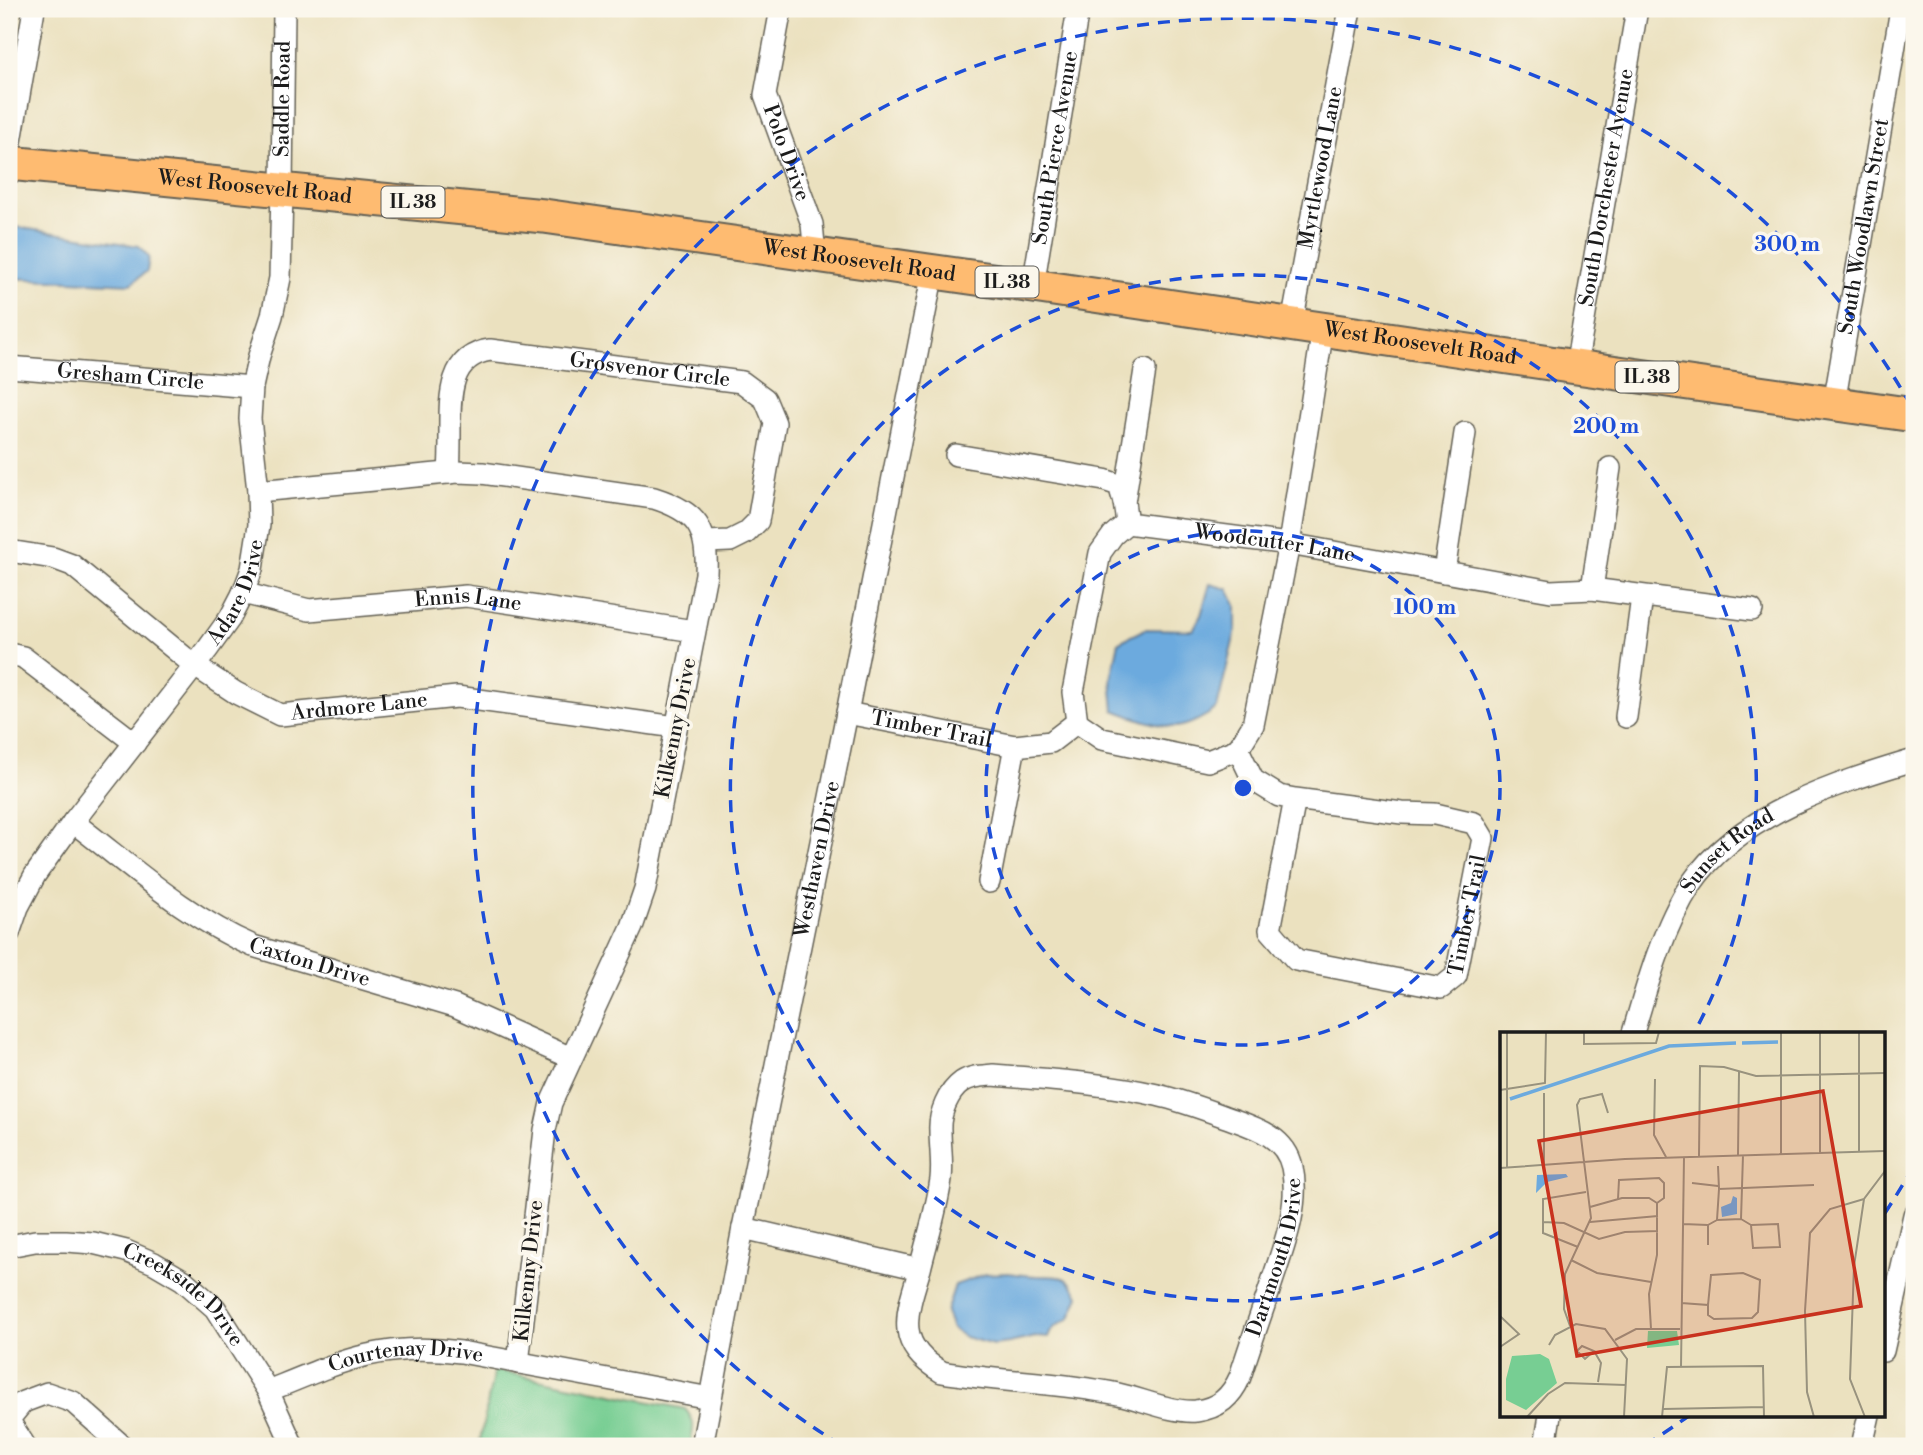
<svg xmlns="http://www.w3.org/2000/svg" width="1923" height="1455" viewBox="0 0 1923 1455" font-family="'Libre Bodoni',serif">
<rect width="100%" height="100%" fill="#fbf7ec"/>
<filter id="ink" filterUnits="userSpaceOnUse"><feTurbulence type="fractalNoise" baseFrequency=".0143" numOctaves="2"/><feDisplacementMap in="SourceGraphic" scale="14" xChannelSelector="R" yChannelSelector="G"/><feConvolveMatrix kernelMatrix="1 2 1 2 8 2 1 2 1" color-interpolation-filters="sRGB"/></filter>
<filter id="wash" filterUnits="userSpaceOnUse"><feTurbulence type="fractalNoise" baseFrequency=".00686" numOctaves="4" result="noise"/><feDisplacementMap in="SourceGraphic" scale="28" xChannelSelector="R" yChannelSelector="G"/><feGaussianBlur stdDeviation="1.57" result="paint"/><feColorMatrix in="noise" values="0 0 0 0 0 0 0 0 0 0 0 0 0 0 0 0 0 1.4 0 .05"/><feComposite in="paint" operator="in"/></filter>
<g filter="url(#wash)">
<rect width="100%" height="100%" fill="#ebe1bf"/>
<path fill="#77ce93" stroke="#4a7558" stroke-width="2" d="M494 1370 685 1409C697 1423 693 1429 690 1446H479Z"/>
<path fill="#6caade" stroke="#44637d" stroke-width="2" d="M9 226 139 246 149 257 147 271 131 284 9 278Z
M1210 584 1228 589 1236 605V629L1217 708C1207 716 1189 726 1176 727 1160 727 1129 716 1114 710L1111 679 1119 642 1145 629 1193 630 1201 615Z
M1008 1273C1018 1274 1027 1276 1037 1276 1060 1277 1068 1273 1079 1296L1070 1318C1060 1325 1052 1325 1048 1338L1036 1337 1009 1343 993 1345 965 1337 952 1329 946 1312 955 1285 986 1274Z"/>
</g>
<g filter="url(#ink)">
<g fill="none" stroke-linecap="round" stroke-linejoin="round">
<g stroke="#646155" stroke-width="24">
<g id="minor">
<path id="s1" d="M781 9 765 95 812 224 815 255"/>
<path d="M9 153 34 9"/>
<path id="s2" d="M1033 286 1078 9"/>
<path id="s3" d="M1292 324 1350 9"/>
<path id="s4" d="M9 367 252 387"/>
<path id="s5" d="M1576 367 1637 9"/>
<path id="s6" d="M1145 370 1124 502 1127 523 1289 544 1551 591 1592 589 1752 610"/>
<path id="s7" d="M1834 404 1901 9"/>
<path d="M956 455 1104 480 1119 485 1124 502"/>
<path id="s8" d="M449 473C450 460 450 447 450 434 450 401 447 356 490 350L742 382 765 399 775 423 758 521 746 533 730 541 706 542"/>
<path d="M258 491 458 472 482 473 654 498C698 512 708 529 706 574L645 889 632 927 551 1103 545 1130 518 1363"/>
<path d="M1127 523 1113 535 1100 553 1073 692 1077 722 1102 739 1208 761 1238 749 1253 725 1289 544 1323 329"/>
<path id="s9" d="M9 551 53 558 72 565 195 666 236 693 280 715 457 697 676 727"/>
<path d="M1444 572 1465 433"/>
<path d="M1592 589 1610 468"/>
<path id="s10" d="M243 593 309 610 466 596 694 631"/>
<path d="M9 654 23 657 135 743"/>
<path id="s11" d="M847 713 1015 746"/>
<path d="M1626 717 1642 597"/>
<path id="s12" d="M1238 749 1253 780 1279 796 1295 799 1270 930 1296 960 1441 988 1456 976 1483 838 1474 823 1435 814 1402 813 1295 799"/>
<path id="s13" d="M73 822C131 866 186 917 253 946L455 1006 571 1058"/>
<path d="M989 882 1015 746 1051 742 1077 722"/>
<path id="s14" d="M9 933 18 907 35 875 73 822 207 650 230 618 243 593 252 569 259 525 258 491 250 419 252 387 259 356 272 316 280 278 282 190 284 9"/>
<path id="s15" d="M1633 1033C1647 985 1663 927 1691 884 1738 814 1837 783 1914 760"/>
<path id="s16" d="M743 1228 920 1269C906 1314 894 1345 942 1372 1000 1382 1060 1382 1118 1394 1142 1399 1172 1413 1196 1411 1219 1408 1231 1397 1240 1377 1249 1348 1259 1320 1269 1291 1281 1253 1301 1208 1292 1167 1285 1134 1250 1126 1223 1116 1201 1108 1179 1100 1157 1095 1103 1083 1048 1080 993 1075 982 1076 971 1076 962 1082 948 1092 939 1114 940 1130 940 1147 943 1163 941 1179 937 1209 927 1240 920 1269"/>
<path id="s17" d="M9 1246 35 1241H66L93 1243 126 1251 154 1263 183 1280 215 1308 268 1391 293 1446"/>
<path d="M1883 1351 1914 1215"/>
<path id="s18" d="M268 1391C339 1362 382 1341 461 1352L710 1398"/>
<path d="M9 1419 23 1402 47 1393 73 1402 119 1443 114 1446"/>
<path d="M9 1421 25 1446"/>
<path id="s19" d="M702 1446 743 1228 847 713 933 272"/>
<path d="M1545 1446 1550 1415"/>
<path d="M1862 1446 1869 1415"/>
</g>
</g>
<g stroke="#646155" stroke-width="37">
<g id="primary">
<path id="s20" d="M9 163 544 216 1033 286 1576 367 1914 415"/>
</g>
</g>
<use href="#minor" stroke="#fff" stroke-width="21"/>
<use href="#primary" stroke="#febb71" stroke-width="33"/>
</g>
</g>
<g fill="none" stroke="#1d4ed8" stroke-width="3.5" stroke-dasharray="12 9">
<circle cx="1243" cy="788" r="257"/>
<path d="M1500 1232A513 513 0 1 1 1694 1033"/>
<path d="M1913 1167A770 770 0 0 1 1885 1213M1690 1415A770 770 0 0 1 1645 1445M841 1445A770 770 0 1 1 1913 409"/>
</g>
<g text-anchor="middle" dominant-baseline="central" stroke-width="7" stroke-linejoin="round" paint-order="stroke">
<g fill="#fbf7ec" stroke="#5f5e5a" stroke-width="2">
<rect x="381.5" y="186.5" width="63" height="31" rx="5"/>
<rect x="975.5" y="266.5" width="63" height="31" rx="5"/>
<rect x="1615.5" y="361.5" width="63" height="31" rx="5"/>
</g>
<g font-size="19" font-weight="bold" fill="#1c1c1c">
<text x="413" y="202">IL 38</text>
<text x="1007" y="282">IL 38</text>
<text x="1647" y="377">IL 38</text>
</g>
<g font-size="21" fill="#1c1c1c" stroke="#fbf7ec">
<text stroke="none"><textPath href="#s14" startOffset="915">Saddle Road</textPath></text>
<text stroke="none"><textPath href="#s2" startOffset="140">South Pierce Avenue</textPath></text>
<text stroke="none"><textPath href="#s1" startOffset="149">Polo Drive</textPath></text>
<text stroke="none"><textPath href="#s3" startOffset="159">Myrtlewood Lane</textPath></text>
<text stroke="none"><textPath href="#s20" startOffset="247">West Roosevelt Road</textPath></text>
<text stroke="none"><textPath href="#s5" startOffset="182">South Dorchester Avenue</textPath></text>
<text stroke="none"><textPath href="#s7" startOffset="180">South Woodlawn Street</textPath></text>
<text stroke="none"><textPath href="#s20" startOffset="856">West Roosevelt Road</textPath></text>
<text stroke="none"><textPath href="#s20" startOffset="1423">West Roosevelt Road</textPath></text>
<text stroke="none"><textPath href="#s8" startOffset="304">Grosvenor Circle</textPath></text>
<text stroke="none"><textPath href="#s4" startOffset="122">Gresham Circle</textPath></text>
<text stroke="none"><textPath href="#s6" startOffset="304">Woodcutter Lane</textPath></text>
<text stroke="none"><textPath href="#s14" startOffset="413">Adare Drive</textPath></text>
<text stroke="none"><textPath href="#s10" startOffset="228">Ennis Lane</textPath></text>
<text stroke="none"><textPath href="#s9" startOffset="402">Ardmore Lane</textPath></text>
<text transform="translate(676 728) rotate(-79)">Kilkenny Drive</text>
<text stroke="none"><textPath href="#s11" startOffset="86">Timber Trail</textPath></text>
<text stroke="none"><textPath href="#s15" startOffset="210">Sunset Road</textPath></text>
<text stroke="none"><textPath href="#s19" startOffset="598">Westhaven Drive</textPath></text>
<text stroke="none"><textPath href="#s12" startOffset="483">Timber Trail</textPath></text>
<text stroke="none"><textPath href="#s13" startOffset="278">Caxton Drive</textPath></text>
<text stroke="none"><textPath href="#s16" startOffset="742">Dartmouth Drive</textPath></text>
<text transform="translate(529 1271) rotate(-84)">Kilkenny Drive</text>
<text stroke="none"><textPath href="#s17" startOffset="192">Creekside Drive</textPath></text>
<text stroke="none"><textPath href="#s18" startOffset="144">Courtenay Drive</textPath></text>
</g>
</g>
<g transform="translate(1500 1032)">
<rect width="385" height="385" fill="#ebe1bf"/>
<path d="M148 299H177L179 313 147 316ZM40 322 49 327 57 351 26 378 6 368V347L12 324Z" fill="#77ce93"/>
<path d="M37 143 66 142 68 145 47 150 36 161ZM233 164 237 166V182L222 185 221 175 231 171Z" fill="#6caade"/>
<path fill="none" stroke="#6caade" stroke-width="3.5" d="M242 11 278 10M10 67 169 14 236 11"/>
<path fill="none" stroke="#98927e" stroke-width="2" d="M7 0V135M84 0V12L156 11 159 0M281 0V122M320 0V121M359 0V120M155 47 154 103 166 125M0 58 45 51 46 0M238 123 239 40M199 124 200 34 224 35 256 44 385 41M44 133V61M218 134 219 157 314 153M0 136 125 127 385 119M192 151 218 154M219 157 217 188 241 187 243 123M118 167 119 148 159 146 164 151V166L157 171M90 175 122 166H149L157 171M241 187 251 193 253 216 280 215 278 192 251 193M43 190 64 191 99 207 125 200 158 199M90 190 158 184M183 192 208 193M208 213V193L217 188M78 215 43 201V167L86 160M71 228 97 241 151 250M181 271 208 273V283L214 287 252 286 258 280 260 248 243 241 211 243 208 273M0 284 19 302 0 315M70 294 64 277 65 242 91 186 77 73 80 67 102 62 108 81M151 297 149 262 157 223V171M115 308 136 297H180M49 313 55 303 76 292 105 297 127 327 124 385M82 314 94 319 85 327 77 319ZM94 319 101 331 98 350M181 335 184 125M163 377 264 375M27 385 48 362 65 351 126 353M162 385 167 335 263 334 264 385M314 385 307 360 305 279 310 201 330 177 364 167M365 385 350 347 354 234 364 167 385 139"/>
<path fill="#c8321e" fill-opacity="0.15" stroke="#c8321e" stroke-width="3.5" d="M323 59 361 274 77 324 39 109Z"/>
<rect width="385" height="385" fill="none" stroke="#1c1c1c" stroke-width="3.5"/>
</g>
<circle cx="1243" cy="788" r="10" fill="#1d4ed8" stroke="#fbf7ec" stroke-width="3.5"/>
<g font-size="21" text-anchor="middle" font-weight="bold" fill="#1d4ed8" stroke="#fbf7ec" stroke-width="7" stroke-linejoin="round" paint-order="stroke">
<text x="1787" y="251">300 m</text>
<text x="1606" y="433">200 m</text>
<text x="1425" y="614">100 m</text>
</g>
<rect width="1923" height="1455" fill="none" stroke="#fbf7ec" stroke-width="35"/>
</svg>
